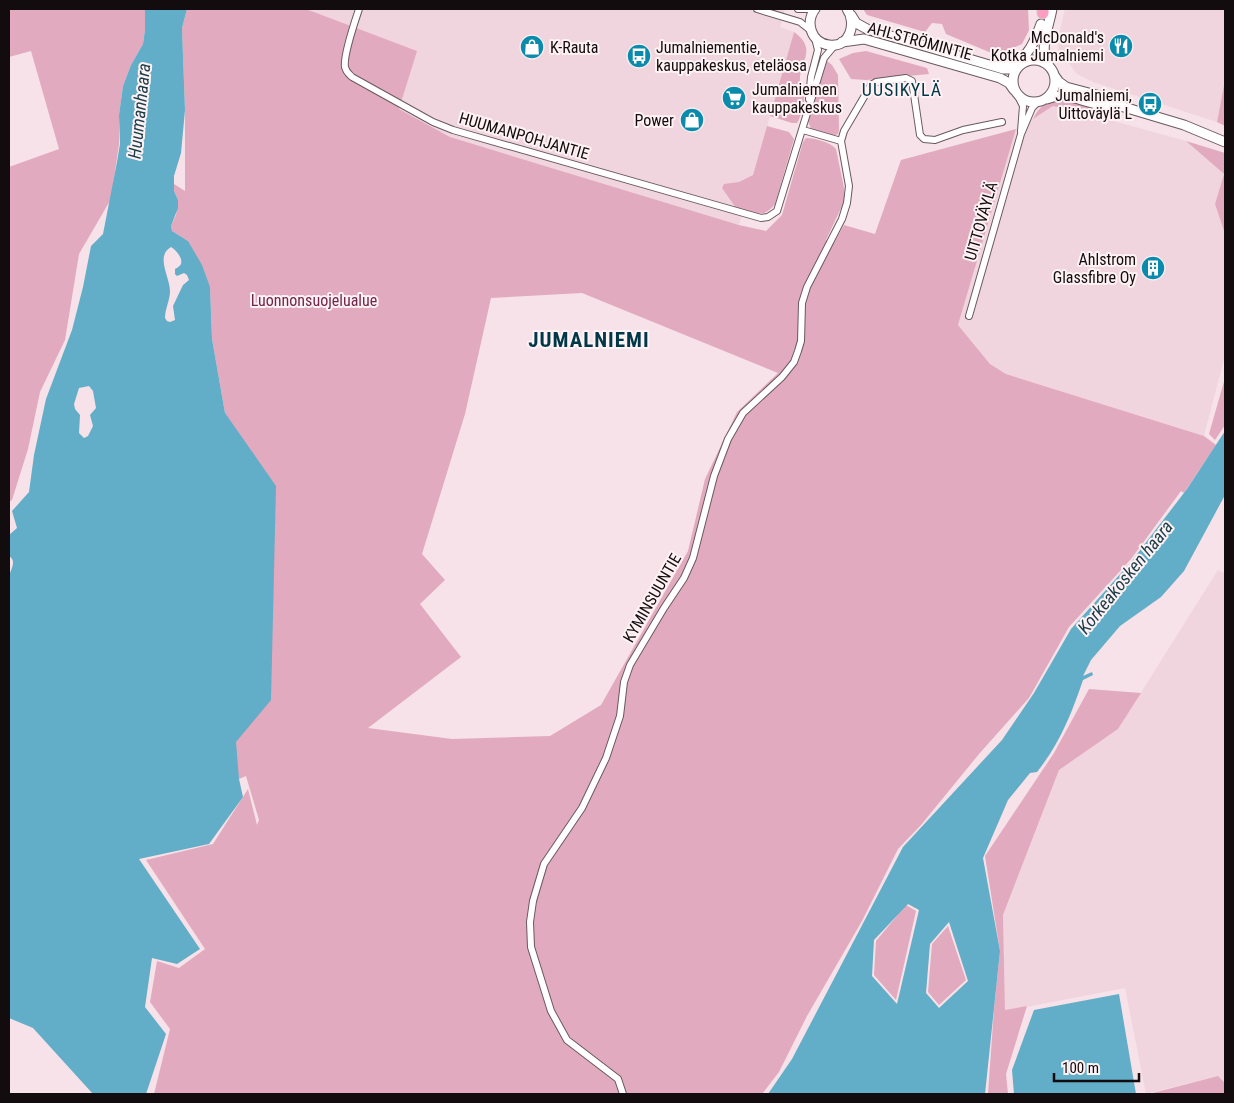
<svg xmlns="http://www.w3.org/2000/svg" width="1234" height="1103" viewBox="0 0 1234 1103" font-family="'Roboto Condensed',sans-serif">
<rect width="100%" height="100%" fill="#f6e2e8"/>
<path fill="#f1d5de" d="M306 9H785L780 27 794 32 739 225 450 137 399 109 416 51Z
M1065 9H1225V80L1217 122 1093 82 1077 74 1059 51 1058 39Z
M1053 106 1074 110 1186 141 1224 174 1215 204 1225 234V355L1204 436 1006 374 990 364 958 325 1016 129Z
M1218 570 1225 573V1083L1218 1076 1146 1094 1125 988 1005 1011 1003 915 1059 770 1118 729Z"/>
<path fill="#e2aabe" fill-rule="evenodd" d="M9 9H145V30L143 44 131 65 123 86 119 115V144L111 199 79 254 65 340 40 392 28 449 12 500 9 502V167L59 149 31 51 9 57Z
M187 9H306L417 51 399 109 450 137 739 225 766 231 782 215 803 142 806 138C815 138 830 142 836 149L844 188V202L826 240 834 243 844 225 875 234 901 160 1016 129 958 325 990 364 1006 374 1204 436 1216 445 1184 493 1181 491 1131 559 1069 627 1029 698 979 754 921 825 898 849 862 921 807 1016 779 1072 762 1094H154L170 1029 150 1002 157 961 179 968 205 949 146 860 213 844 248 789 257 825 259 820 246 776 239 779 211 766 225 413 212 339 210 287 188 241 172 231 171 226 176 215 178 200 174 191V184L185 191V110L182 28ZM582 293 778 373 737 412 705 479 688 551 601 705 550 736 452 739 368 728 461 657 420 604 445 580 422 554 465 414 491 298Z
M863 9H1028L1029 30 1022 44 1006 51 989 52 946 34 942 24 932 23 925 32 867 15Z
M794 32C819 50 798 62 800 82 801 87 804 92 804 97 805 105 801 116 797 123H792L770 116Z
M866 51 927 68 929 74 866 80 851 79 839 59 853 53Z
M827 61 832 65 838 75 839 130 838 134 832 136 811 129 808 121 823 69Z
M1225 80V126L1217 122Z
M1061 98 1097 108 1093 116 1053 106 1033 119C1039 106 1047 101 1061 98Z
M767 126 789 132 794 139 775 204C763 220 753 212 736 208L722 188 724 184 739 182 753 175Z
M1186 141 1225 153V234L1215 204 1224 174Z
M1225 378V425L1215 440 1209 434Z
M1089 689 1141 693 1118 729 1059 770 1003 915 1005 1010 1027 1006 1006 1074 1008 1094H988L994 1009 1000 951 985 856 1054 753Z
M906 905 916 911 896 1000 874 975 876 941Z
M948 926 966 980 939 1005 928 992 932 944Z
M1218 1076 1225 1083V1094H1149Z"/>
<path fill="#62adc7" fill-rule="evenodd" d="M145 9H187L182 28 185 110 181 153 174 176V191L178 200V208L171 226 172 231 188 241 202 265 210 287 212 339 225 413 276 486 271 700 236 742 239 779 243 797 209 844 139 859 200 949 177 964 152 958 145 1007 166 1034 146 1094H93L33 1028 9 1018V576C11 569 17 561 9 556V535L17 528 12 511 29 492 34 455 46 399 72 330 83 287 91 246 103 234 117 162 120 144 119 115 123 86 131 65 143 44 145 30ZM171 247C176 250 183 258 181 264 181 265 176 269 175 269V274L177 276 184 273 187 275 189 280 183 285 173 306 175 320 170 322 167 321 165 318C165 309 170 300 170 291 170 277 155 256 171 247ZM89 386 93 391 96 408 90 415 93 426 88 436 84 438 79 433 80 415 75 409 74 404 79 388Z
M1225 431V495L1184 571 1161 597 1120 626 1091 660 1083 676 1092 672 1093 675 1083 680C1071 715 1060 743 1037 772L1030 773 1008 800 983 858 1000 951 985 1094H768L792 1059 903 847 1002 740 1034 693 1071 629 1131 562 1187 489ZM908 904 919 910 897 1004 872 976 874 940ZM949 922 968 981 939 1008 926 993 930 944Z
M1119 994 1136 1094H1014L1012 1070 1034 1010Z"/>
<g fill="none" stroke-linecap="round" stroke-linejoin="round">
<g stroke="#6a595f" stroke-width="8">
<path id="street" d="M359 9C355 21 343 56 345 67 346 72 349 74 352 77L433 122 453 130 761 218 768 217 777 211 824 58 835 45
M757 9 800 22 810 30
M798 9H808
M1018 96 1023 106 1021 131
M809 99 811 77 818 50 815 38
M803 130 841 141
M969 316 1021 134 1032 108 1038 102
M623 1094 618 1079 567 1040 551 1011 531 947 530 922 533 901 544 864 582 808 606 758 620 716 624 682 630 665 664 608 684 578 693 558 714 476 728 439 743 413 782 377 794 362 798 351 801 341 802 303 807 287 842 219 847 203 849 186 841 141 844 131 871 85 876 82 906 78 912 81 920 135 924 139 935 140 963 130 1002 122"/>
</g>
<g stroke="#6a595f" stroke-width="11">
<path id="secondary" d="M815 9C805 22 811 43 829 45 850 48 857 23 847 9
M851 15 856 23 867 29 1003 69H1013L1020 65
M842 42 864 39 1000 78 1009 83 1014 90
M1013 81a21 21 0 1 1 42 0a21 21 0 1 1-42 0Z
M998 65C1026 63 1032 49 1041 24
M1049 66C1038 51 1049 26 1052 9
M1054 75 1059 82 1066 87 1104 97 1117 105 1184 125 1225 142
M1047 99C1065 91 1082 102 1101 105 1106 106 1112 105 1117 105"/>
</g>
<g stroke="#cbcaca" stroke-width="13">
<path id="highway" d="M1043 9V13"/>
</g>
<use href="#street" stroke="#fff" stroke-width="6"/>
<use href="#secondary" stroke="#fff" stroke-width="9"/>
<use href="#highway" stroke="#fc9dc1" stroke-width="11"/>
</g>
<defs>
<g id="restaurant-disc" transform="scale(1.25)"><circle r="9.5" fill="#0b8bac" stroke="#fef2f5"/><path d="M-5-6h1v4h1v-4h1v4h1v-4h1v5L-1.5 .5V6h-2V.5L-5-1ZM5-6V6H3V1.5H1.5Q1.5-4 5-6Z" fill="#fff"/></g>
<g id="shop-disc" transform="scale(1.25)"><circle r="9.5" fill="#0b8bac" stroke="#fef2f5"/><path d="M-5-2.5h2.3a2.7 3.5 0 0 1 5.4 0H5L5.5 6h-11ZM-1.5-2.5h3a1.5 2.3 0 0 0-3 0Z" fill="#fff"/></g>
<g id="bus-disc" transform="scale(1.25)"><circle r="9.5" fill="#0b8bac" stroke="#fef2f5"/><path d="M-5-6H5V4H4V6H2V4H-2V6H-4V4H-5ZM-3.5-4V0h7V-4ZM-3.5 1.2v1.5H-2V1.2ZM2 1.2v1.5H3.5V1.2Z" fill="#fff"/></g>
<g id="supermarket-disc" transform="scale(1.25)"><circle r="9.5" fill="#0b8bac" stroke="#fef2f5"/><path d="M-6-5.5h2.5l.6 2H6L4.5 2H-2.5L-4.4-4H-6ZM-1.5 3.2a1.3 1.3 0 1 0 .1 0ZM3 3.2a1.3 1.3 0 1 0 .1 0Z" fill="#fff"/></g>
<g id="building-disc" transform="scale(1.25)"><circle r="9.5" fill="#0b8bac" stroke="#fef2f5"/><path d="M-4-6H4V6H1V3H-1V6H-4ZM-2.5-4.3h1.7v1.8h-1.7ZM.8-4.3h1.7v1.8H.8ZM-2.5-1h1.7V.8h-1.7ZM.8-1h1.7V.8H.8Z" fill="#fff"/></g>
</defs>
<g fill-rule="evenodd">
<use href="#restaurant-disc" x="1121" y="46"/>
<use href="#shop-disc" x="532" y="47"/>
<use href="#bus-disc" x="639" y="56"/>
<use href="#supermarket-disc" x="734" y="98"/>
<use href="#bus-disc" x="1150" y="104"/>
<use href="#shop-disc" x="692" y="120"/>
<use href="#building-disc" x="1153" y="268"/>
</g>
<g text-anchor="middle" dominant-baseline="central" stroke-width="4" stroke-linejoin="round" paint-order="stroke">
<g font-size="16" fill="#120c0e" stroke="#fef2f5" text-anchor="end">
<text x="1104" y="37">McDonald's<tspan x="1104" dy="18">Kotka Jumalniemi</tspan></text>
<text x="550" y="47" text-anchor="start">K-Rauta</text>
<text x="656" y="47" text-anchor="start">Jumalniementie,<tspan x="656" dy="18">kauppakeskus, eteläosa</tspan></text>
<text x="752" y="89" text-anchor="start">Jumalniemen<tspan x="752" dy="18">kauppakeskus</tspan></text>
<text x="1132" y="95">Jumalniemi,<tspan x="1132" dy="18">Uittoväylä L</tspan></text>
<text x="674" y="120">Power</text>
<text x="1136" y="259">Ahlstrom<tspan x="1136" dy="18">Glassfibre Oy</tspan></text>
</g>
<g font-size="16" fill="#120c0e" stroke="#fef2f5">
<text transform="translate(920 41) rotate(15)">AHLSTRÖMINTIE</text>
<text transform="translate(524 136) rotate(16)">HUUMANPOHJANTIE</text>
<text transform="translate(981 221) rotate(-74)">UITTOVÄYLÄ</text>
<text transform="translate(652 598) rotate(-60)">KYMINSUUNTIE</text>
</g>
<g font-size="16" fill="#722548" stroke="#fef2f5">
<text x="314" y="300">Luonnonsuojelualue</text>
</g>
<g font-size="18" letter-spacing="1" fill="#003848" stroke="#fef2f5">
<text x="902" y="89">UUSIKYLÄ</text>
</g>
<g font-size="18" font-style="italic" fill="#1a3d49" stroke="#fef2f5">
<text transform="translate(139 111) rotate(-84)">Huumanhaara</text>
<text transform="translate(1125 577) rotate(-51)">Korkeakosken haara</text>
</g>
<g font-size="21" font-weight="bold" letter-spacing="1" fill="#003848" stroke="#fef2f5">
<text x="589" y="340">JUMALNIEMI</text>
</g>
</g>
<rect width="1234" height="1103" fill="none" stroke="#120c0e" stroke-width="20"/>
<path d="M1054 1073v8h85v-8" fill="none" stroke="#120c0e" stroke-width="2.5"/>
<text x="1062" y="1073" font-size="15" fill="#120c0e" stroke="#fef2f5" stroke-width="4" paint-order="stroke">100 m</text>
</svg>
